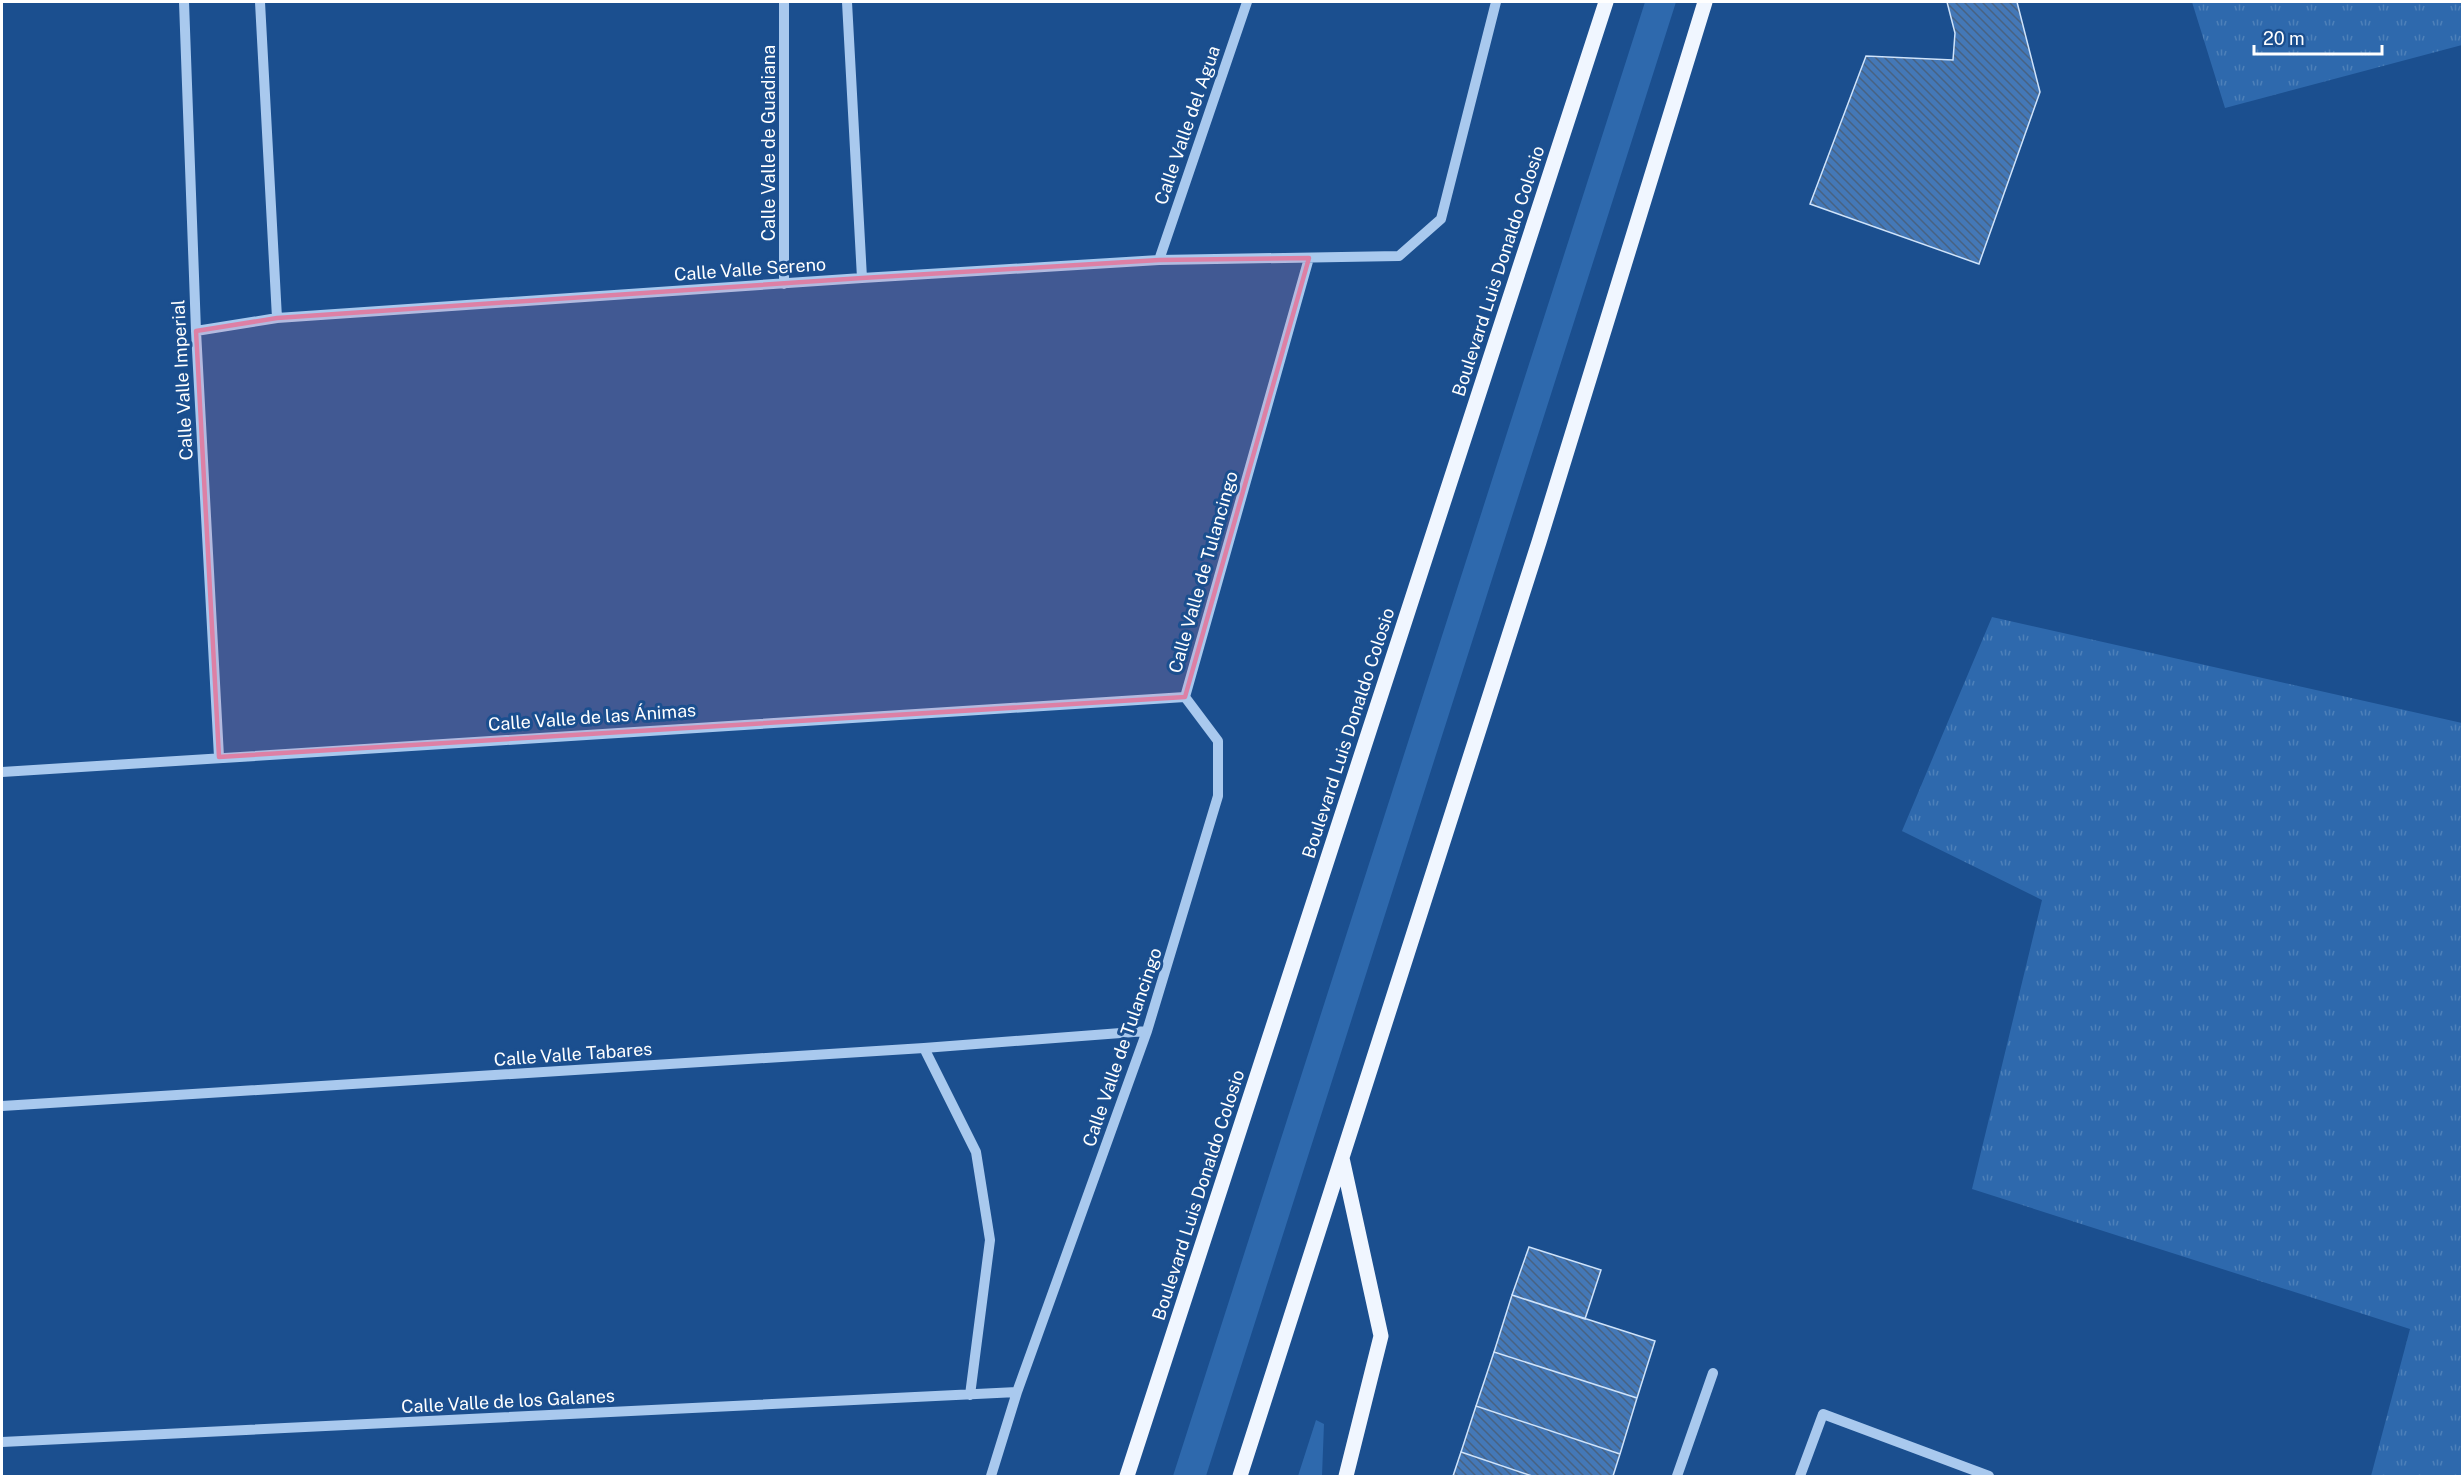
<svg xmlns="http://www.w3.org/2000/svg" width="2464" height="1478" viewBox="0 0 2464 1478" font-family="'Public Sans',sans-serif">
<defs>
<pattern id="grass-tufts" width="24" height="20" patternUnits="userSpaceOnUse" patternTransform="scale(1.5)"><rect width="24" height="20" fill="#2e69ad"/><path d="M3 7l-1-3M5 7V3M7 7l1-3M15 17l-1-3M17 17v-4M19 17l1-3" fill="none" stroke="#4d80b9"/></pattern>
<pattern id="building-back-hatch" width="6" height="6" patternUnits="userSpaceOnUse" patternTransform="scale(1.5)"><rect width="6" height="6" fill="#4478b7"/><path d="M-1 5l2 2M0 0l6 6M5-1l2 2" fill="none" stroke="#486282"/></pattern>
</defs>
<rect width="100%" height="100%" fill="#1b4f8f"/>
<path fill="url(#grass-tufts)" d="M2192 2H2462V45L2225 108Z
M1992 617 2462 723V1476H2371L2410 1329 1972 1189 2042 900 1902 831Z"/>
<path fill="#2e69ad" d="M1645 2H1676L1206 1476H1173Z
M1316 1420 1324 1424 1322 1476H1298Z"/>
<path fill="url(#building-back-hatch)" stroke="#cfe3fa" stroke-width="1.5" d="M1947 2H2017L2040 92 1979 264 1810 204 1866 56 1953 60 1955 33Z
M1529 1247 1601 1270 1585 1319 1512 1295Z
M1512 1295 1655 1341 1637 1398 1494 1352Z
M1494 1352 1637 1398 1620 1454 1476 1406Z
M1476 1406 1620 1454 1613 1476H1532L1461 1452Z
M1461 1452 1532 1476H1453Z"/>
<g fill="none" stroke-linecap="round" stroke-linejoin="round">
<path stroke="#a9c9ee" stroke-width="10" d="M184 2 196 331 219 757
M260 2 277 318
M784 2V284
M847 2 862 278
M1159 260 1247 2
M196 331 277 318 862 278 1159 260 1399 256 1441 219 1496 2
M1185 697 1309 258
M2 772 1185 697
M924 1048 976 1152 990 1240 970 1395
M2 1106 924 1048 1147 1031
M2 1442 1017 1392
M991 1476 1017 1392 1147 1031 1218 796V741L1185 697
M1677 1476 1713 1373
M1800 1476 1823 1414 1989 1476"/>
<path stroke="#f0f6ff" stroke-width="15" d="M1342 1158 1381 1336 1346 1476
M1127 1476 1606 2
M1240 1476 1539 542 1705 2"/>
</g>
<path fill="#dd80a5" fill-opacity="0.2" stroke="#dd80a5" stroke-width="4.5" stroke-linejoin="round" d="M1309 258 1185 697 219 757 196 331 277 318 862 278 1159 260Z"/>
<g text-anchor="middle" dominant-baseline="central" stroke-width="6" stroke-linejoin="round" paint-order="stroke">
<g font-size="18" fill="#fff" stroke="#1b4f8f">
<text transform="translate(1187 125) rotate(-71)">Calle Valle del Agua</text>
<text transform="translate(768 143) rotate(-90)">Calle Valle de Guadiana</text>
<text transform="translate(750 269) rotate(-4)">Calle Valle Sereno</text>
<text transform="translate(1498 271) rotate(-72)">Boulevard Luis Donaldo Colosio</text>
<text transform="translate(182 380) rotate(-93)">Calle Valle Imperial</text>
<text transform="translate(1203 572) rotate(-74)">Calle Valle de Tulancingo</text>
<text transform="translate(592 717) rotate(-4)">Calle Valle de las Ánimas</text>
<text transform="translate(1348 733) rotate(-72)">Boulevard Luis Donaldo Colosio</text>
<text transform="translate(1122 1047) rotate(-71)">Calle Valle de Tulancingo</text>
<text transform="translate(573 1054) rotate(-4)">Calle Valle Tabares</text>
<text transform="translate(1198 1195) rotate(-72)">Boulevard Luis Donaldo Colosio</text>
<text transform="translate(508 1401) rotate(-3)">Calle Valle de los Galanes</text>
</g>
</g>
<rect width="2464" height="1478" fill="none" stroke="#ffffff" stroke-width="6"/>
<path d="M2254 45v9h128v-9" fill="none" stroke="#ffffff" stroke-width="3"/>
<text x="2263" y="45" font-size="18" fill="#ffffff" stroke="#1b4f8f" stroke-width="4.5" paint-order="stroke">20 m</text>
</svg>
